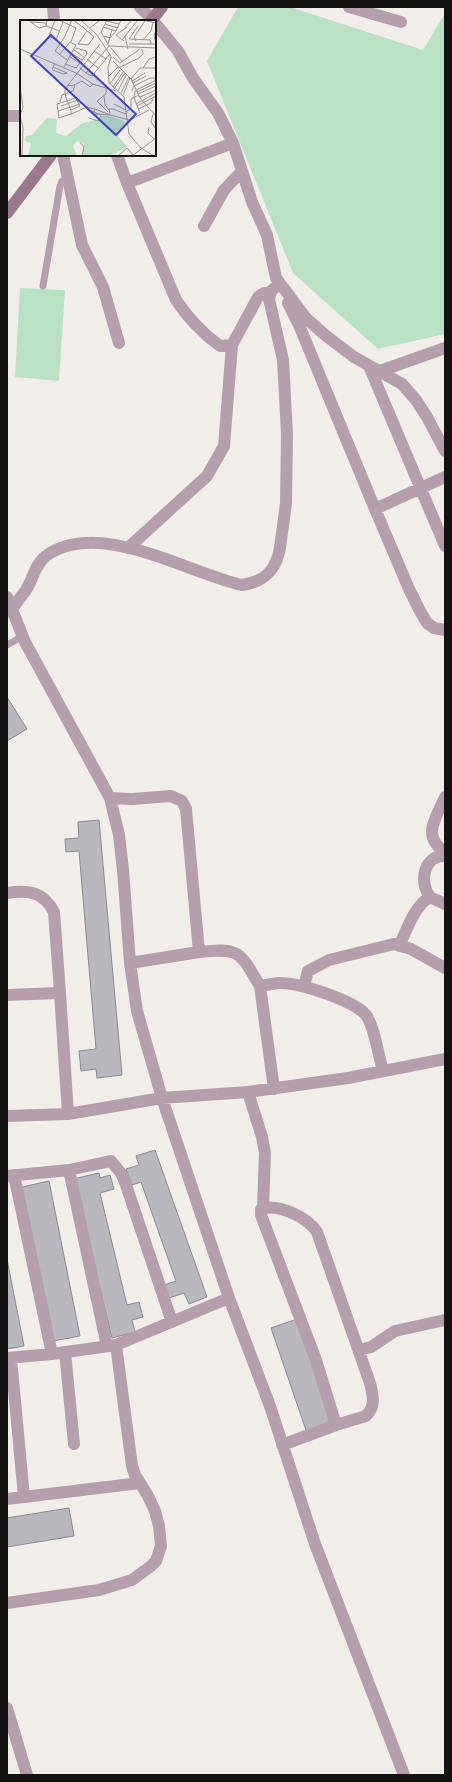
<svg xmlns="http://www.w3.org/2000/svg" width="452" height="1782" viewBox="0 0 452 1782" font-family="'Nunito Sans',sans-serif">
<rect width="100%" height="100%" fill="#f1eee9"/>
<path fill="#bae1c3" d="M238 7H290L423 50 445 13V334L378 349 293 273 207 61Z
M20 288 65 290 59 381 15 377Z"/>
<path fill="#b8b8be" stroke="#8a8a8f" d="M7 697 27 729 7 741Z
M99 820 122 1075 97 1078 96 1069 81 1071 79 1051 96 1049 79 851 66 852 65 839 79 838 78 822Z
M155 1150 207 1297 189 1304 184 1293 169 1298 164 1285 176 1281 141 1182 132 1185 126 1169 139 1165 136 1156Z
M99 1173 100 1178 110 1175 114 1189 100 1193 127 1305 139 1302 143 1317 132 1320 135 1332 112 1338 73 1179Z
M49 1181 80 1336 53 1341 22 1187Z
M7 1259 24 1346 7 1349Z
M297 1319 332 1424 307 1433 271 1328Z
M69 1508 74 1536 7 1547V1518Z"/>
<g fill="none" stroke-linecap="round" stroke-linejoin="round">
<path stroke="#b69fac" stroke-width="7" d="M43 286 60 186 62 181 68 179
M7 645 23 636"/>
<path stroke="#b69fac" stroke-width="12" d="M53 7 54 21
M140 7 154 21
M349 7 401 22
M155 23 178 51 193 78 218 113 233 143 252 202 267 235 276 278 306 318 325 335 354 357 402 384 416 400 427 417 445 451
M7 116H21
M63 155 82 245 103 287 119 343
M117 155 127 183 176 300C188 318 202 333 220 346L232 345 258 297 264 293 270 294
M127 183 233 143
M204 226 224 190 241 172
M288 303 299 325 375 509 445 477
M369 366 445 546
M380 371 445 348
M375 509 409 589 420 611 427 623 434 628 445 630
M128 548 207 476 224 446 232 345
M7 597 25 642 110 798 119 835 123 870 130 963 137 1011 162 1098 229 1298 270 1406 315 1544 404 1775
M11 610C16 603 21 597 26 590 33 579 35 564 46 556 98 518 188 573 242 585 264 582 276 571 280 548L286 503 287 434 283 360 269 299 271 291 279 284
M445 797C436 818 421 836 445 852
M110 798 132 799 171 796 182 801 186 809 199 952C241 947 240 953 260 986 266 985 272 984 278 983 298 982 353 1000 366 1015 374 1025 379 1058 383 1071
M7 893C28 890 43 891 54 912L60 993
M430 897C419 883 423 855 445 856
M399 946C407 930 414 906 430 897L445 904
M130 963 199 952
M260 986 274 1089
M304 986 308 971 329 960 394 944 411 949 445 968
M7 995 60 993 68 1114
M248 1092 262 1137 265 1153 263 1208
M7 1116 68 1114 162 1098 248 1092 348 1078 445 1059
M69 1170 107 1346
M14 1175 52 1354
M7 1176 69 1170 106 1162 111 1161 121 1173 125 1182 172 1322
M359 1350 371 1347 395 1331 445 1320
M65 1352 74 1444
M7 1358 52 1354 116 1345 229 1298
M11 1358 24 1497
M282 1445 336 1425 366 1416C376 1406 373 1396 370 1383L317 1232C307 1217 281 1205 263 1208L261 1209V1215L316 1360 336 1425
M7 1499 140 1483
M7 1603 99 1590 132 1580 151 1566 156 1561 161 1546 159 1526 155 1511 147 1494 135 1475 132 1466 116 1345
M7 1708 27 1775"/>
<path stroke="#9a798c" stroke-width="12" d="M151 21 162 7
M7 213 51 155"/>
</g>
<g transform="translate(20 20)">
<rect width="136" height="136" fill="#f1eee9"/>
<path d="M82 96H90L104 101 105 106 95 112 107 127 89 136H63L64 123 57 121 53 126 57 136H8L11 123 5 121 6 116 12 115 27 98 37 99 36 113 46 116 61 104 74 100 78 102Z" fill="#bae1c3"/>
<path fill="none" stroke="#999693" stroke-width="1" d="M8 0 19 8 26 6 27 0M35 0 29 16 36 20 43 2M39 0 56 8 51 22M53 0 64 8 74 17 68 25 58 24 67 11M61 0 77 15 92 38M87 0 81 12 89 26M123 0 136 3M87 1 99 4M11 2 27 3M85 4 98 8M26 6 40 11M118 6 109 19 130 20 131 24M83 7 96 11 90 18 84 16M70 8 80 0M96 11 101 0M102 11 112 0M105 16 108 29M102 20 117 1M123 20 131 11 133 2M104 21 96 15 107 7M116 21 114 17 125 1M88 24 92 10M109 24H136M136 24 134 15 136 11M91 28 102 41M0 29 56 53 73 64 96 71M54 30 64 37M74 31 86 39M51 33 62 40M39 35 50 22 56 25 44 47M49 36 59 43M91 37 88 47 89 63 104 77 109 114 121 128 134 136M93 37 100 43 120 29M67 39 78 48M47 40 35 31 44 18 52 0M93 41 111 59 120 78 136 96M45 44 56 48 67 34 66 31 56 28M33 47 47 53 43 54 33 50 32 49 35 43M60 48 66 53 89 26 136 28M98 48 119 38 123 34 122 29M123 48 129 39 136 37M66 53 72 56 90 34M89 56 98 47M111 59 120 48H136M112 61 125 53M113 63 126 56M90 64 100 50M48 65 52 66 62 61 70 67 73 64M0 67 3 87 0 95M93 67 103 52M86 68V74L77 81 88 92M94 69 105 53M98 71 106 55M112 71 114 66 130 58H136M117 72 136 63M101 73 109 57M118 74 136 66M103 75 110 58M84 76 85 85 89 90M120 77 136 70M55 78 47 81 37 84 39 98 51 94V91L48 82 47 81 45 73V69L80 24M40 82 42 75 53 71 55 65M94 84 106 90M116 84 136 73M41 86 58 80M117 86 136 76M118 89 131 83 133 79M51 90 60 86 54 75M69 90 81 95M38 91 60 84M106 92 111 88V79L119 75M120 93 114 78 115 71 136 60M51 94 67 87 75 89M90 94 89 89H93L106 94M133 94 131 102 136 109M90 95 75 89 73 94 90 95 110 100 129 90M0 96 3 108 2 136M69 98 78 101 81 96M129 107 128 113 134 119M60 122 64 127 62 136M98 136 107 128 113 135M112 136 136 118"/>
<path fill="#4046bb" fill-opacity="0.15" stroke="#4046bb" stroke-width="2" d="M31 15 116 94 96 115 11 36Z"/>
<rect width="136" height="136" fill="none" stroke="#141311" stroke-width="2"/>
</g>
<rect width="452" height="1782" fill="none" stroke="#141311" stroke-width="16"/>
</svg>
